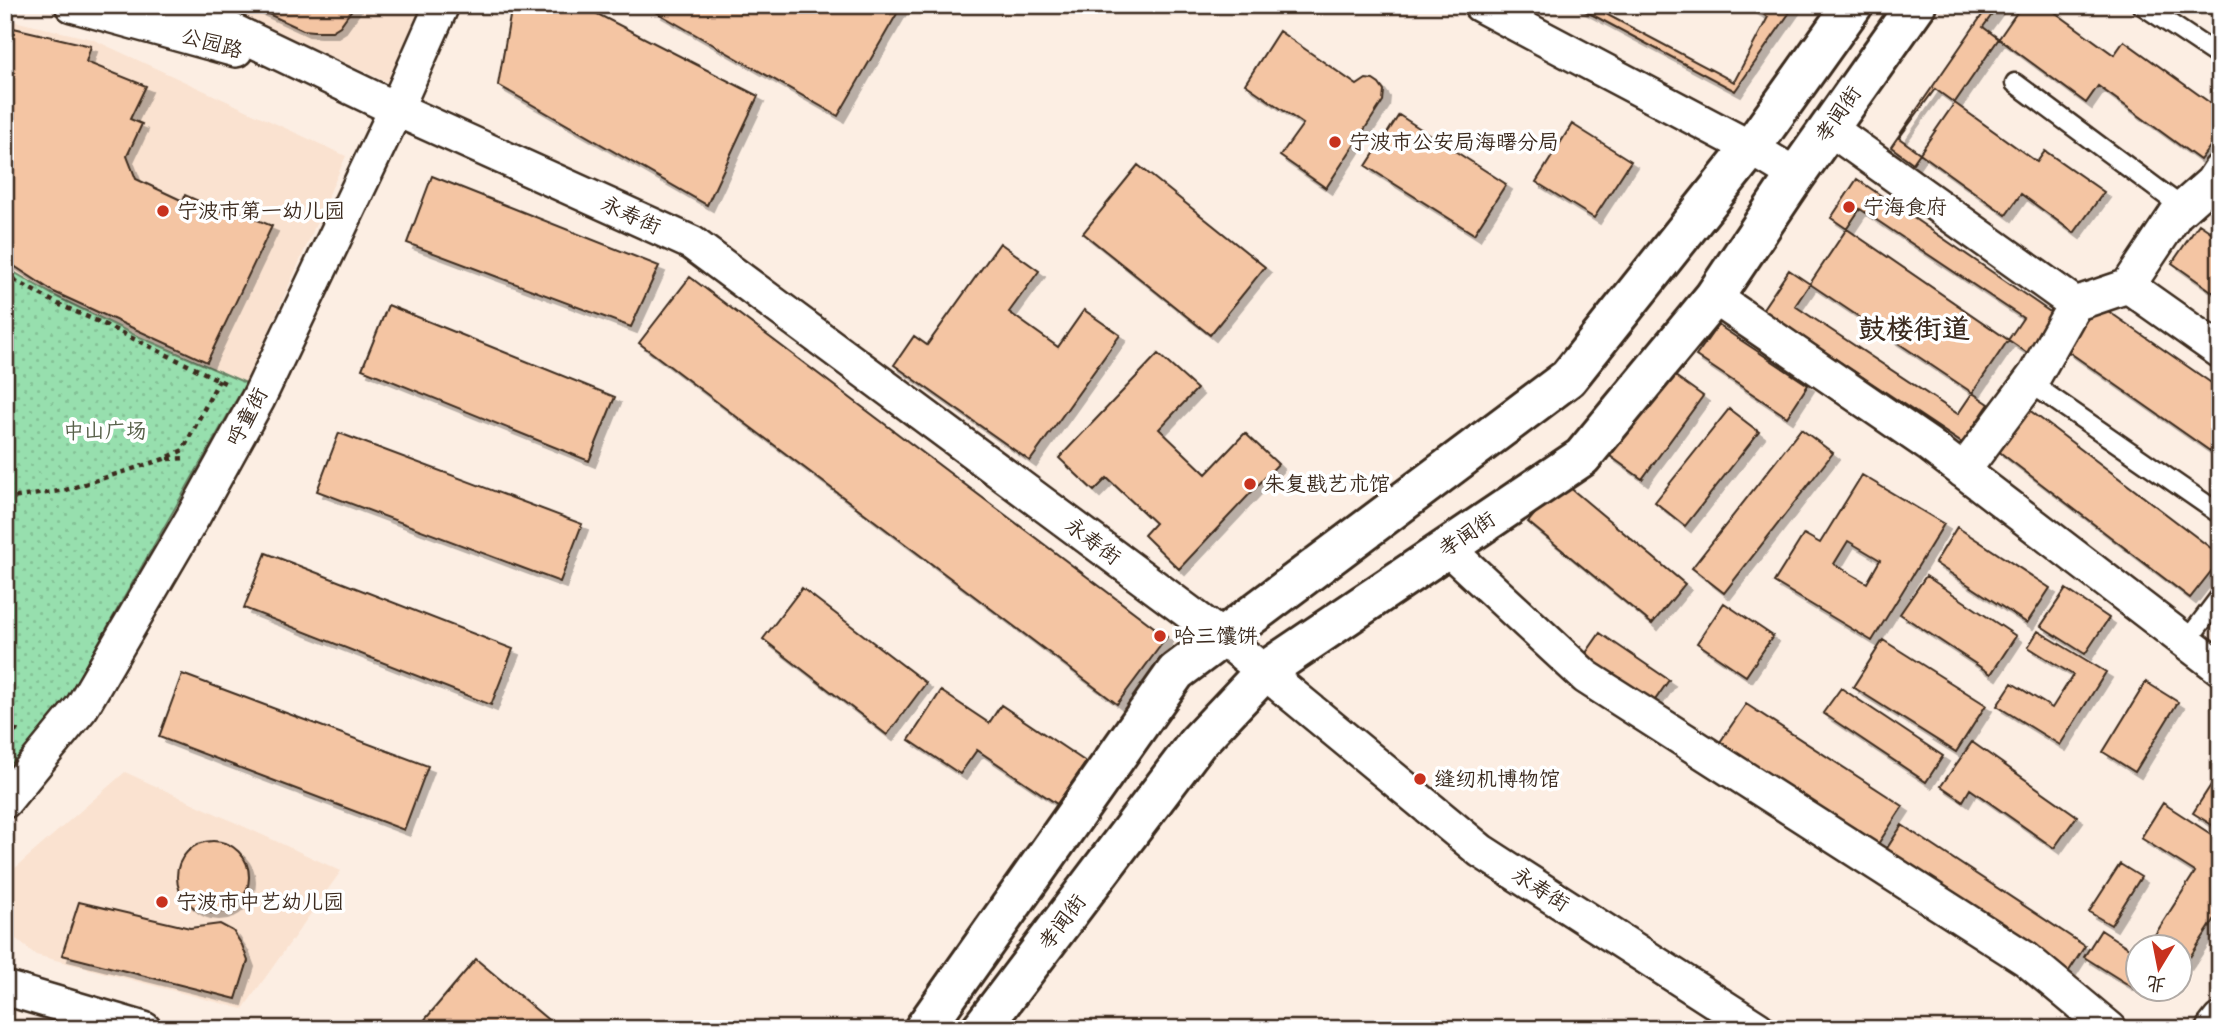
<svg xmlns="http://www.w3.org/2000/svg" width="2225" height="1034" viewBox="0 0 2225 1034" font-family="'Comic Neue','LXGW WenKai TC',sans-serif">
<defs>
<pattern id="park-dots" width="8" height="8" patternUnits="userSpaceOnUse" patternTransform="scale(1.75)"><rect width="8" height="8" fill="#97dfae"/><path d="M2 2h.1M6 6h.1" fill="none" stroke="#83c095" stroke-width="1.8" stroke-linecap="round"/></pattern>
<pattern id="water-ripples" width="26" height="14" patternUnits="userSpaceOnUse" patternTransform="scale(1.75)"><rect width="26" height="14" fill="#99d8fb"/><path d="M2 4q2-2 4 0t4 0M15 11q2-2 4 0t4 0" fill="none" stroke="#85bad7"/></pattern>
<filter id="shadow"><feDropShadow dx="6" dy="6" stdDeviation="0" flood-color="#0004"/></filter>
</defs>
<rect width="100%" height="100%" fill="#fceee3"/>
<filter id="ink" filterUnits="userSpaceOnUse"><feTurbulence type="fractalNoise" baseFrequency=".0143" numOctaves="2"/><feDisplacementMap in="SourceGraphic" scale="14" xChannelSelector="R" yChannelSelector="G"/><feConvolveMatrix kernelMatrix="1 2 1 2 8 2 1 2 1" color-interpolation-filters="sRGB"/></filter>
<g filter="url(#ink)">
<path fill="#fae2d0" d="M219 5H428L391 84Z
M5 19 92 39 346 156 246 383 133 334 55 296 5 267Z
M125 772 341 871 243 1009 36 955 16 939 5 928V877Z"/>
<path fill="url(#park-dots)" stroke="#698466" stroke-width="2" d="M5 267 55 296 133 334 246 383 66 700 5 777Z"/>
<path fill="url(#water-ripples)" stroke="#7392a3" stroke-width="2" d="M5 321 14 330 5 368Z"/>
<path fill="#f4c5a3" stroke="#3b2a1e" stroke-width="2" fill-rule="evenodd" filter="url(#shadow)" d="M249 5H355L340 26 332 31H314L303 30Z
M512 5H580L758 96 707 205 498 85Z
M660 5H902L838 116 656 12Z
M1574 5H1795L1735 91Z
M1589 5H1746L1768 17 1734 82Z
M1989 5H2022L1913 163 1891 147Z
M1999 5H2045L2114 55 2124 41 2220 110V133L2200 160 2098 86 2086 103 1983 27Z
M5 26 91 46 86 62 146 86 130 119 142 124 127 156 136 179 183 201 185 195 221 211 224 206 272 226 207 362 54 292 5 260Z
M1279 31 1357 85 1366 79 1373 80 1379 84 1384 91 1383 101 1326 188 1280 156 1303 124 1245 84Z
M1935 89 2037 162 2045 151 2104 192 2074 233 2021 194 2006 215 1899 138Z
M1399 115 1506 184 1474 234 1366 166Z
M1572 124 1631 161 1594 218 1536 182Z
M1138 165 1265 267 1210 335 1083 233Z
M432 176 659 266 631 327 407 243Z
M1857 179 2056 316 2029 354 1831 218Z
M1860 209 2023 318 1958 414 1795 306Z
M2199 224 2220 238V297L2172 263Z
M1000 243 1039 271 1009 312 1058 347 1084 310 1120 335 1030 461 894 365 914 336 927 345Z
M1789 270 1989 404 1962 443 1762 310Z
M690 277 1167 637 1117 704 639 343Z
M2098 304 2220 389V458L2066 350Z
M388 305 615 397 589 461 362 369Z
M1718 325 1808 385 1787 417 1696 356Z
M1158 354 1197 389 1159 429 1206 474 1245 433 1278 464 1179 569 1144 535 1155 523 1107 478 1094 491 1059 458Z
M1671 373 1703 396 1642 479 1610 456Z
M1729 409 1759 432 1685 526 1655 502Z
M2028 409 2220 555V560L2190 598 1997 450Z
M1801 429 1833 453 1724 593 1692 568Z
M339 433 582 524 560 582 317 491Z
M1862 475 1944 524 1872 641 1774 582 1804 534 1820 543ZM1848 541 1880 560 1867 583 1834 564Z
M1562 481 1685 584 1652 624 1528 522Z
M1957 527 2050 588 2027 623 1935 563Z
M266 553 513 649 491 705 244 608Z
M1926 576 2016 636 1991 674 1900 614Z
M802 588 926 683 887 735 763 639Z
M2066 589 2109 618 2085 654 2041 626Z
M1724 603 1773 636 1746 676 1697 643Z
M2038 631 2106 672 2060 745 1997 706 2012 683 2052 708 2073 675 2028 647Z
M1600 633 1669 680 1648 710 1579 663Z
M1883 640 1986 705 1956 752 1853 687Z
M182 674 428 766 404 830 159 737Z
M2146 682 2178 702 2135 772 2103 752Z
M1841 688 1943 756 1926 782 1823 713Z
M941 691 989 723 1001 705 1086 762 1057 804 977 750 960 774 909 740Z
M1746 704 1903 806 1874 850 1716 748Z
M1972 742 2077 816 2054 848 1970 789 1963 801 1941 786Z
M2220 771V830L2193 813Z
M2163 803 2220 840V911L2186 963 2180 959V946H2160L2151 941 2195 872 2141 838Z
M1902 825 2085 946 2065 977 1882 856Z
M177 877a36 36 0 1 1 72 0a36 36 0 1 1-72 0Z
M2120 864 2141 877 2111 925 2089 912Z
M79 902 190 928 220 924 233 931 242 945 248 961 236 999 62 955Z
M2101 930 2138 954V985L2135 989 2084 957Z
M476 959 559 1029H428L422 1023Z"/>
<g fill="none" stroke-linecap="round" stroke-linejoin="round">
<g stroke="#3b2a1e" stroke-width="23">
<path id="lane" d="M2142 5 2220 57
M2015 83 2183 208
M2029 382 2220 514
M2186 642 2220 597"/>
</g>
<g stroke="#3b2a1e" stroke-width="38">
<path id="street" d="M72 5 236 50
M179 5 396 109 692 243 1222 637 1481 851 1758 1029
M1480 5 1751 148 1796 175
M1829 128 2075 304
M2128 286 2220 351
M1714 297 1928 444 2220 668
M1963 471 2035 375 2075 304 2128 286 2176 214 2212 182 2220 170
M1447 548 1586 677 2026 959 2110 1029
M5 801 82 707 193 517 258 399 396 109 442 5
M5 988 144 1029
M2213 1029 2220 1020"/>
</g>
<g stroke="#3b2a1e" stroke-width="44">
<path id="secondary" d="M924 1029 1176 672 1568 378 1751 148 1853 5
M981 1029 1197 743 1265 671 1582 457 1714 297 1796 175 1916 5"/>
</g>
<path stroke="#3b2a1e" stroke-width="4.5" stroke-dasharray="5 5" stroke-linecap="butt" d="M5 275 58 304 99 322 227 384
M168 459 187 458
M5 499 66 490 164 459 183 450 219 380
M5 724 19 732"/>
<use href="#lane" stroke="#fff" stroke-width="18"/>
<use href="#street" stroke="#fff" stroke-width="33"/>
<use href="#secondary" stroke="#fff" stroke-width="38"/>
</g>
</g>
<g fill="#c8321e" stroke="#fff" stroke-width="2.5">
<circle cx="1335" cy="142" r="7"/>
<circle cx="1849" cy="207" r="7"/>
<circle cx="163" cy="211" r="7"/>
<circle cx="1250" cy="484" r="7"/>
<circle cx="1160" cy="636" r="7"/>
<circle cx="1420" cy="779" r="7"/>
<circle cx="162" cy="902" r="7"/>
</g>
<g text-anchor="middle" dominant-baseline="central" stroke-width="7" stroke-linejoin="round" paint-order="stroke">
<g font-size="21" fill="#3b2a1e" stroke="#fff">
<text transform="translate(212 43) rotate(15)">公园路</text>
<text transform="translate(1838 114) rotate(-55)">孝闻街</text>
<text transform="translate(631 215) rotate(24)">永寿街</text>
<text transform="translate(247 417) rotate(-62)">呼童街</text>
<text transform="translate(1467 534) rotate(-34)">孝闻街</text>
<text transform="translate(1093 541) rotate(37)">永寿街</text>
<text transform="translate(1541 889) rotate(33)">永寿街</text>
<text transform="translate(1062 922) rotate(-53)">孝闻街</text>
</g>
<g font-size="21" fill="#3b2a1e" stroke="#fff" text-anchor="start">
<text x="1349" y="142">宁波市公安局海曙分局</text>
<text x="1863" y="207">宁海食府</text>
<text x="177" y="211">宁波市第一幼儿园</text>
<text x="1264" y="484">朱复戡艺术馆</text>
<text x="1174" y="636">哈三馕饼</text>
<text x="1434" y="779">缝纫机博物馆</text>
<text x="176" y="902">宁波市中艺幼儿园</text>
</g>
<g font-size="21" fill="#576049" stroke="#fff">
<text x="105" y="431">中山广场</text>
</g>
<g font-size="28" font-weight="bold" fill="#3b2a1e" stroke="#fff">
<text x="1914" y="329">鼓楼街道</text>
</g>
</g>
<rect width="2225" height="1034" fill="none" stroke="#fff" stroke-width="28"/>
<rect x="14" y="14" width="2197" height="1006" fill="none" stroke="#3b2a1e" stroke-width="2.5" filter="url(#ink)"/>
<g transform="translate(2159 968) rotate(190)"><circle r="33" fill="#ffffff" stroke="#b1aaa5" stroke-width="2"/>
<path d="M0-5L12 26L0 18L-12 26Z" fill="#c8321e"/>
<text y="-10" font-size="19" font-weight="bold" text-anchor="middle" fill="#3b2a1e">北</text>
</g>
</svg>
